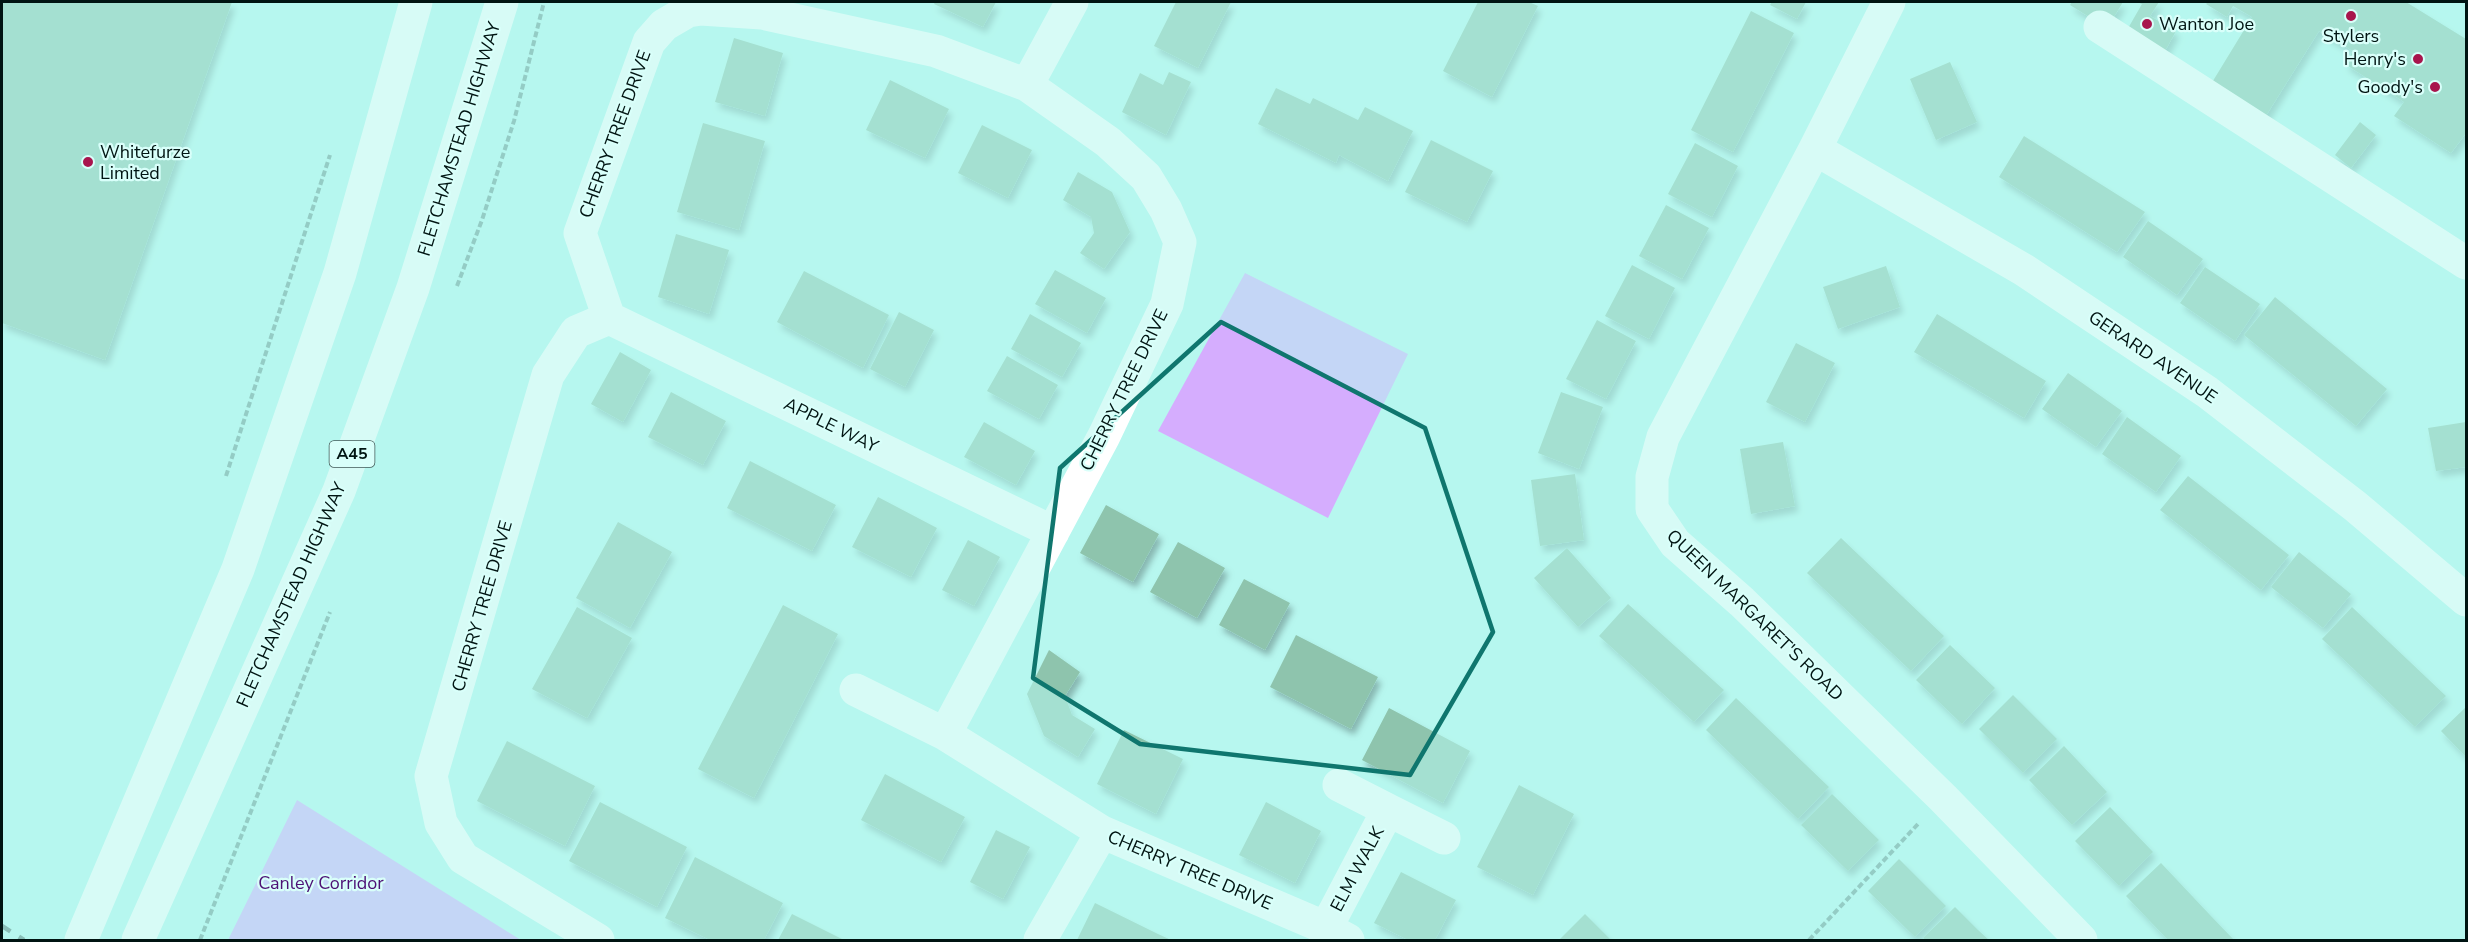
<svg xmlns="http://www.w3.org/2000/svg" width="2468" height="942" viewBox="0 0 2468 942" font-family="'Nunito Sans',sans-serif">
<defs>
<filter id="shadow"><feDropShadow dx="3.5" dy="6" stdDeviation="3" flood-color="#0004"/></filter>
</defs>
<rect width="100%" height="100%" fill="#b7f7ef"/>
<path fill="#d5adfe" d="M1245 273 1408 354 1328 518 1158 431Z
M297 800 521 940H228Z"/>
<path fill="#8ec4ad" filter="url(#shadow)" d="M2 2H232L105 360 2 323Z
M935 2H996L983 27 934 4Z
M1176 2H1231L1198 68 1154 46Z
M1478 2H1529L1538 6 1492 97 1443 71Z
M1772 2H1806L1797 19 1770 5Z
M2072 2H2123L2107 28 2070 5Z
M2137 2H2159L2150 16 2176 31 2160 60 2123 37 2142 4Z
M2208 2H2406L2466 39V133L2451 153 2394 116 2404 102 2345 64 2353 51 2319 31 2262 122 2208 89 2252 17 2233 6 2227 17 2206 4Z
M1751 11 1794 33 1733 152 1691 130Z
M734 38 783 53 765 116 715 102Z
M1950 62 1977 122 1936 140 1910 79Z
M1169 72 1191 82 1166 135 1122 112 1140 73 1163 85Z
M890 80 949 109 925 158 866 130Z
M1276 88 1310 104 1313 98 1358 120 1365 107 1413 131 1388 181 1339 155 1336 163 1258 124Z
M2360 122 2376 135 2351 168 2335 155Z
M703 123 765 141 739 230 677 212Z
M982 125 1032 150 1008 198 958 173Z
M2024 136 2145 212 2117 252 1999 177Z
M1431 140 1493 171 1467 222 1405 192Z
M1695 143 1738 166 1712 217 1668 194Z
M1078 172 1112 192 1130 232 1104 269 1080 253 1094 233 1091 217 1063 200Z
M1666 205 1709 228 1682 279 1639 256Z
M2148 221 2203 259 2177 295 2123 257Z
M676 234 729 250 709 314 658 297Z
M1632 265 1675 288 1649 339 1605 316Z
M1886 266 1900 307 1838 329 1823 287Z
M2205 267 2260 304 2235 341 2180 303Z
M1055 270 1106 298 1087 333 1035 304Z
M804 271 889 315 863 368 777 322Z
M2275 297 2387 389 2356 426 2244 335Z
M899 312 934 330 905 387 870 369Z
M1030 314 1081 343 1062 377 1011 349Z
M1937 314 2046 381 2024 418 1914 352Z
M1597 320 1636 341 1606 399 1566 379Z
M1796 343 1835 363 1805 422 1766 402Z
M620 352 651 370 623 422 591 404Z
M1007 356 1058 385 1039 419 987 391Z
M2068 373 2122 411 2096 447 2042 409Z
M671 392 726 421 703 465 648 437Z
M1561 392 1603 407 1579 469 1538 453Z
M2127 417 2181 456 2156 492 2102 454Z
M984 422 1035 451 1016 485 964 457Z
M2466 422V467L2436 471 2428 428Z
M1783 442 1795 506 1751 514 1740 449Z
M750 461 836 505 812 551 727 508Z
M1575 474 1584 540 1540 546 1531 480Z
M2188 476 2289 555 2261 590 2160 510Z
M878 497 937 528 911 577 852 547Z
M1106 505 1159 534 1133 582 1080 553Z
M618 522 672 552 630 628 576 598Z
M1841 538 1944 636 1911 671 1807 573Z
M968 540 1000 557 974 606 942 590Z
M1178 542 1225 568 1197 618 1150 592Z
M1567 548 1611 598 1578 627 1534 578Z
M2299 552 2351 594 2323 628 2271 587Z
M1244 579 1290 603 1265 650 1219 625Z
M1628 604 1724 690 1694 722 1599 636Z
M783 605 838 634 754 798 698 769Z
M577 607 632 638 587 718 532 689Z
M2352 607 2446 696 2415 727 2322 639Z
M1296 635 1378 677 1351 729 1270 687Z
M1950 645 1995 688 1962 724 1916 680Z
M1049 650 1080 672 1065 696 1072 715 1095 729 1078 757 1044 736 1027 694Z
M2013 695 2057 739 2023 773 1979 729Z
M1736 698 1829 787 1798 819 1706 730Z
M2466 707V757L2441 731Z
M1389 708 1470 751 1443 803 1362 760Z
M1124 730 1183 759 1156 814 1097 784Z
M507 741 595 786 565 846 477 801Z
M2064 746 2107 792 2072 825 2029 780Z
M885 774 965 817 941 862 861 820Z
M1519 785 1574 814 1533 895 1477 867Z
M1832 794 1879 840 1848 871 1801 825Z
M600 802 687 847 657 907 569 861Z
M1266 802 1321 831 1295 883 1239 855Z
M2110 807 2153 852 2119 886 2075 841Z
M996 830 1030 847 1003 899 970 882Z
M695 857 783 903 764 940H710L665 918Z
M1899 859 1946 906 1915 937 1868 891Z
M2161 863 2210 915 2234 940H2168L2126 896Z
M1401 872 1456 900 1435 940H1408L1374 923Z
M1095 903 1158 934 1171 940H1077Z
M1955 907 1978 930 1989 940H1926L1923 938Z
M792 914 844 940H778Z
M1585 914 1611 940H1559Z"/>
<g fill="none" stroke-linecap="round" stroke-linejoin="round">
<path stroke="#6b9893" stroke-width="4" stroke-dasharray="6 3" stroke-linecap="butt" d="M457 286 482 220 514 121 544 2
M226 476 330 155
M200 940 330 612
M1809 940 1918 824"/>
<path stroke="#fff" stroke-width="33" d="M1889 2 1815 149 1663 437 1652 477V509L1675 543 1742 602 1943 798 2081 940
M2100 27 2466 263
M1027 85 1072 2
M1815 149 2024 270 2207 392 2355 506 2466 600
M609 318 1053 532
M856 690 945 734
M1339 785 1388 810
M1326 928 1388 810 1444 838
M598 940 463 858 441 823 431 776 548 375 576 332 609 318 580 233 649 42 664 25 688 11 701 9 762 13 936 51 1027 85 1108 142 1146 177 1166 210 1180 242 1167 304 1104 436 945 734 1102 832 1326 928 1348 940
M1040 940 1102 832"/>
<path stroke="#fff" stroke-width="33" d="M81 940 238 569 340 273 416 2
M138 940 339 491 413 288 502 2"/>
<path stroke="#527a76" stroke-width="4.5" stroke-dasharray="10 10" stroke-linecap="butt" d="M2 926 24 940"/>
</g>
<path d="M0 0H2468V942H0ZM1221 322 1425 428 1493 632 1410 775 1140 744 1033 678 1060 468Z" fill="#b7f7ef" fill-opacity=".55" fill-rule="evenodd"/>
<path fill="none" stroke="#0f766e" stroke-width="4.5" stroke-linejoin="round" d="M1221 322 1425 428 1493 632 1410 775 1140 744 1033 678 1060 468Z"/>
<g fill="#a8154d" stroke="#d9fffa" stroke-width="2">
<circle cx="2351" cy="16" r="6"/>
<circle cx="2147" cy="24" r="6"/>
<circle cx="2418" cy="59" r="6"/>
<circle cx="2435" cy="87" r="6"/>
<circle cx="88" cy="162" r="6"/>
</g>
<g text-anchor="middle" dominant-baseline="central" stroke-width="4.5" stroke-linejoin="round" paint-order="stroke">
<rect fill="#d9fffa" stroke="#415a58" stroke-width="1.5" x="329.5" y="441" width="45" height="26" rx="4.5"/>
<g font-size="16" font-weight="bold" fill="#001412">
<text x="352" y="454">A45</text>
</g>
<g font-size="18" fill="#001412" stroke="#d9fffa" text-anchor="start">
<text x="2159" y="24">Wanton Joe</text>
<text x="2351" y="36" text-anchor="middle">Stylers</text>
<text x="2406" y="59" text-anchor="end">Henry's</text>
<text x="2423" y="87" text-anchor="end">Goody's</text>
<text x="100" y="152">Whitefurze<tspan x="100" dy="21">Limited</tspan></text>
</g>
<g font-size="18" fill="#001412" stroke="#d9fffa">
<text transform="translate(615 134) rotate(-70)">CHERRY TREE DRIVE</text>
<text transform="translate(459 139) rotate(-73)">FLETCHAMSTEAD HIGHWAY</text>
<text transform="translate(2153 357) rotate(34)">GERARD AVENUE</text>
<text transform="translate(1124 390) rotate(-64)">CHERRY TREE DRIVE</text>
<text transform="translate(831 425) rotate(26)">APPLE WAY</text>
<text transform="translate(291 595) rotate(-66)">FLETCHAMSTEAD HIGHWAY</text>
<text transform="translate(482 606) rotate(-74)">CHERRY TREE DRIVE</text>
<text transform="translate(1755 615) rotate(44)">QUEEN MARGARET'S ROAD</text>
<text transform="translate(1357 869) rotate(-62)">ELM WALK</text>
<text transform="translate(1190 870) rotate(23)">CHERRY TREE DRIVE</text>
</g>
<g font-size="18" fill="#4d1175" stroke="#d9fffa">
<text x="321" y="883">Canley Corridor</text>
</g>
</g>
<rect width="2468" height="942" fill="none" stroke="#001412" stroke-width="6"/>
</svg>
